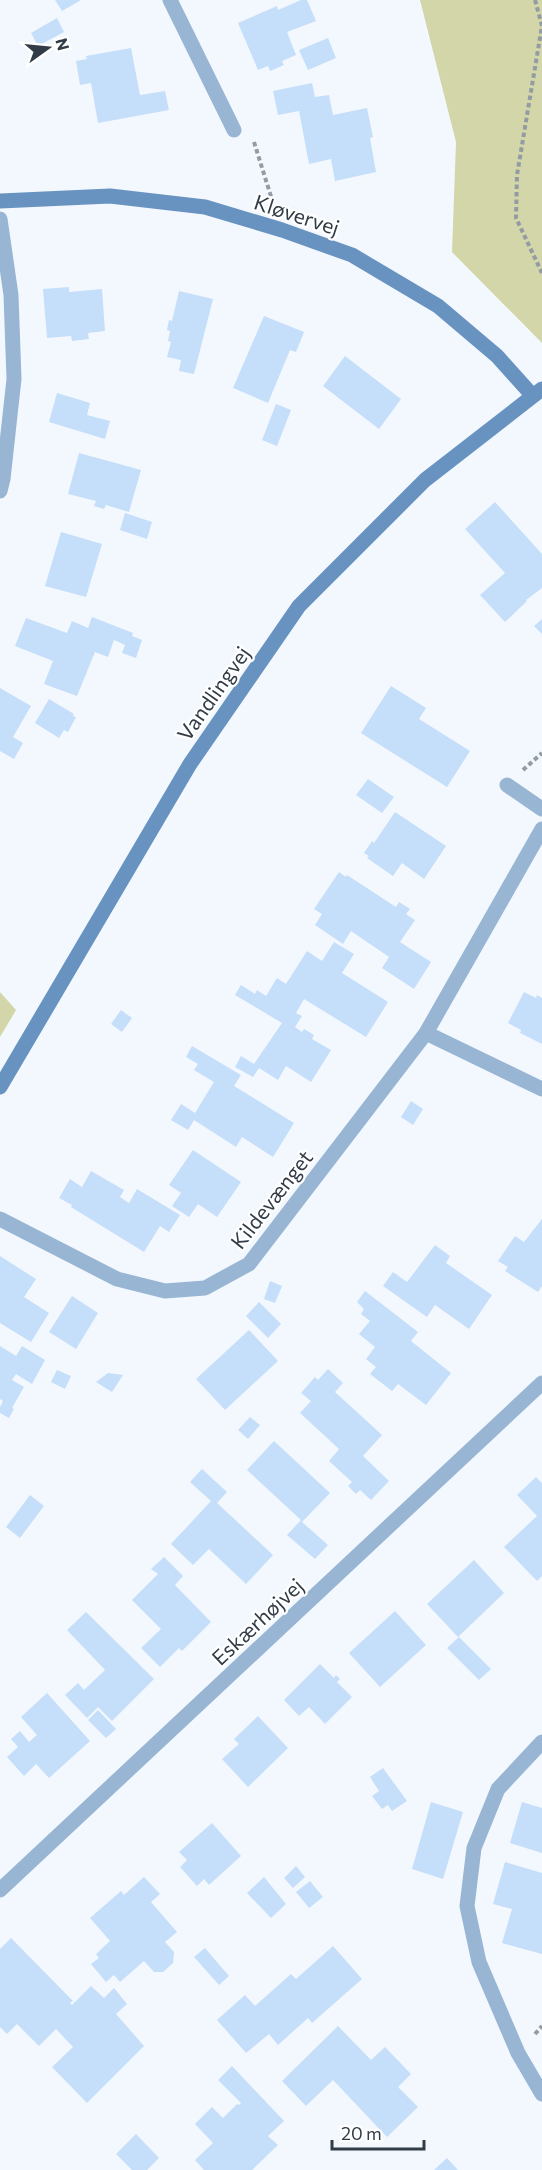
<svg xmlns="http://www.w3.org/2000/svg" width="542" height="2170" viewBox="0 0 542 2170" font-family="Commissioner,sans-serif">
<rect width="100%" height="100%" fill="#f3f8fe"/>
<path fill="#d2d6a8" d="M420 0H542V343L452 252 456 142Z
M0 992 16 1010 0 1037Z"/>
<path fill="#c5defa" d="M55 0H81L62 11Z
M301 0H307L316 21 287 32 296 55 282 61 284 65 270 71 268 66 258 70 238 23 277 6 278 10Z
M57 18 64 32 38 46 31 33Z
M328 38 336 58 308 70 299 50Z
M131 48 140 95 165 91 169 110 98 123 91 83 80 85 76 61 87 59 86 56Z
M312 83 315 97 329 95 333 115 367 108 373 137 370 138 376 172 335 181 331 159 309 164 299 111 278 115 273 91Z
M69 287V292L102 289 105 331 88 333 89 339 72 341 71 336 47 338 43 289Z
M179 291 213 299 194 374 179 371 181 360 167 357 171 342 168 341 170 331 167 330 169 320 172 321Z
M264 316 304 332 296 352 290 350 268 403 233 388Z
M345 356 401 399 379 429 323 386Z
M57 393 90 403 87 415 110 421 105 439 49 422Z
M276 404 291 410 277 446 262 440Z
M79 453 141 470 129 512 106 505 104 509 94 506 96 501 68 494Z
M495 502 542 554V588L526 600 527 601 505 622 480 595 505 573 465 529Z
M125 513 152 522 147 539 120 530Z
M61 532 102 544 86 597 45 586Z
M92 617 133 633 132 636 142 640 136 658 122 653 125 645 114 640 108 657 95 652 77 696 44 684 53 661 15 646 26 618 67 633 72 621 88 628Z
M542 619V634L534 626Z
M391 686 426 708 419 719 470 751 447 787 361 733Z
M0 688 31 706 13 737 23 743 14 759 0 751Z
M49 699 74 714 73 716 76 717 68 732 64 730 59 738 35 723Z
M368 779 394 797 382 813 356 795Z
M395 812 446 846 424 879 402 863 393 876 367 858 369 856 364 853 372 841 374 843Z
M339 872 346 877 347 875 396 907 399 902 410 909 406 914 415 920 400 942 431 962 414 989 382 968 389 957 351 931 343 944 315 925 322 914 314 909Z
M334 942 354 954 342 973 388 1002 366 1037 304 999 296 1013 302 1016 295 1027 302 1032 304 1029 314 1035 312 1039 331 1050 311 1082 286 1066 278 1080 259 1068 253 1077 235 1067 241 1056 254 1064 282 1023 235 995 241 985 255 994 257 990 266 996 277 978 286 984 307 951 322 961Z
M524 992 536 998 537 995 542 998V1044L520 1033 521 1030 508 1023Z
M121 1010 132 1018 122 1032 111 1024Z
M192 1046 241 1075 234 1086 294 1123 273 1157 242 1137 236 1147 194 1120 188 1130 171 1120 181 1104 195 1113 214 1082 194 1070 198 1064 186 1057Z
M411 1101 423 1109 413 1125 401 1117Z
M193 1150 241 1182 217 1217 198 1204 189 1217 172 1206 181 1193 169 1185Z
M91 1171 124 1190 120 1197 129 1203 137 1189 180 1215 169 1232 160 1226 144 1252 71 1207 72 1205 59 1198 70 1179 82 1187Z
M542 1219V1286L538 1292 505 1271 508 1267 498 1261 515 1236 524 1242Z
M435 1245 450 1256 446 1263 492 1295 469 1329 435 1305 427 1317 383 1286 393 1272 407 1282Z
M0 1256 36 1279 24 1297 49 1313 31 1342 0 1323Z
M270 1281 282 1286 275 1303 264 1299Z
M365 1291 418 1332 411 1341 451 1373 426 1405 398 1384 392 1391 370 1374 376 1367 366 1359 375 1347 359 1334 370 1321 361 1314 364 1309 357 1302Z
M72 1296 98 1313 76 1349 49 1332Z
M259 1302 281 1324 268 1338 246 1316Z
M249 1330 278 1361 225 1410 196 1379Z
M0 1346 16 1356 22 1346 45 1360 32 1384 16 1374 12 1380 24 1387 12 1408 14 1409 9 1418 0 1413V1407L3 1401 0 1399Z
M328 1369 343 1383 335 1392 382 1435 363 1456 389 1481 371 1500 360 1490 356 1494 348 1486 352 1482 329 1461 339 1449 300 1413 311 1401 301 1393 315 1377 318 1380Z
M57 1370 71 1376 65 1389 51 1382Z
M108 1373 123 1375 112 1392 96 1382Z
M250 1417 260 1425 248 1439 238 1430Z
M274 1441 330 1493 302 1522 328 1545 315 1559 287 1535 301 1520 247 1470Z
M202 1469 227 1492 217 1503 273 1555 246 1584 209 1549 193 1565 171 1544 211 1501 190 1482Z
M536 1477 542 1483V1576L537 1581 504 1547 537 1516 517 1495Z
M30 1495 44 1506 20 1538 6 1527Z
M164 1557 183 1576 175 1585 211 1622 182 1651 179 1648 160 1667 141 1648 161 1629 132 1600 158 1574 151 1569Z
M474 1560 504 1593 458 1637 427 1604Z
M395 1611 426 1645 380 1687 349 1653Z
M86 1612 154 1679 112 1721 98 1707 87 1718 65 1695 78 1683 84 1690 105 1670 67 1630Z
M459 1637 491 1669 479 1680 447 1648Z
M320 1664 334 1678 336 1675 340 1679 337 1682 352 1697 325 1724 309 1707 299 1716 284 1700Z
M47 1693 90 1741 49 1778 36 1764 24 1776 7 1757 18 1747 11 1739 20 1731 29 1742 37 1735 21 1717Z
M98 1710 116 1729 106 1738 88 1720Z
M258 1716 288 1748 248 1787 222 1759 239 1744 234 1739Z
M383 1768 407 1801 392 1811 388 1805 382 1809 372 1796 379 1791 370 1777Z
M431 1802 463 1812 443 1879 412 1869Z
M522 1802 542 1808V1853L510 1843Z
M212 1823 241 1856 209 1885 204 1879 197 1886 180 1867 187 1860 179 1852Z
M505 1862 542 1873V1954L502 1943 512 1909 493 1904Z
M296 1866 305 1877 293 1888 284 1878Z
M144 1877 160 1894 151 1902 177 1932 165 1942 174 1952 173 1963 163 1972H154L144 1961 120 1982 114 1975 106 1982 91 1964 99 1958 96 1954 110 1941 90 1918 121 1891 124 1895Z
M264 1877 286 1904 271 1918 247 1893Z
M310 1881 323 1897 309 1908 296 1892Z
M11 1938 73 2001 70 2003 72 2005 91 1986 104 1998 114 1988 127 2004 116 2014 144 2046 87 2103 52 2067 73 2047 56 2029 39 2046 17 2024 7 2034 0 2027V1949Z
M333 1946 362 1979 312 2023 308 2018 278 2045 269 2034 246 2053 217 2020 245 1995 255 2006 291 1974 296 1979Z
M205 1948 229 1976 219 1985 194 1957Z
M338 2026 371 2060 385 2047 411 2074 398 2087 418 2107 387 2137 333 2080 306 2106 282 2081Z
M232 2066 284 2121 268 2136 278 2145 252 2170H204L195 2160 213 2143 195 2124 212 2107 223 2118 237 2104 239 2105 241 2103 218 2080Z
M136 2134 159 2158 147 2170H132L116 2154Z
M447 2158 458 2170H434Z"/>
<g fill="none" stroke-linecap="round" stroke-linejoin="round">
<path stroke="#939ba3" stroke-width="4" stroke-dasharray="4.5 3" stroke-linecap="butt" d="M535 0 542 26 517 175 516 218 542 273
M254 142 273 203
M523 770 542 753
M535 2034 542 2026"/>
<path stroke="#98b5d4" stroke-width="15" d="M170 0 234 130
M0 219 11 295 14 379 3 479 0 491
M507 785 542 809
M426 1033 542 1089
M0 1219 117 1279 165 1291 205 1288 249 1264 426 1033 542 829
M542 1742 498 1789 474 1848 467 1906 479 1962 518 2053 542 2094
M0 1890 542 1383"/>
<path stroke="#6893c0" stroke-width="15" d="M0 201 110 196 205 207 282 230 352 255 438 306 497 356 532 395
M0 1087 190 764 299 606 425 480 542 389"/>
</g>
<g text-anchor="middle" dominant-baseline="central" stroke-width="4.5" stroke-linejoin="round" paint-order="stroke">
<g font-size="21" fill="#323c47" stroke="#fff">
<text transform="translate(297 214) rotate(18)">Kløvervej</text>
<text transform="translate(213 693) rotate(-55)">Vandlingvej</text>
<text transform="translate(271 1199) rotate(-52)">Kildevænget</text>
<text transform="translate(257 1621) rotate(-43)">Eskærhøjvej</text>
</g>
</g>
<g transform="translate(48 48) rotate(75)" stroke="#ffffff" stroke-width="4.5" paint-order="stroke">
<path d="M0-4.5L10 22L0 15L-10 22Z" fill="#323c47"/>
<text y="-9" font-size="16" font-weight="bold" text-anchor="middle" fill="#323c47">N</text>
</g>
<path d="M332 2140v9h92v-9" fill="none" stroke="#323c47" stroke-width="3"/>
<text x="341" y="2140" font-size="18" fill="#323c47" stroke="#ffffff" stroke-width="4.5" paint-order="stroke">20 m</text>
</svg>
